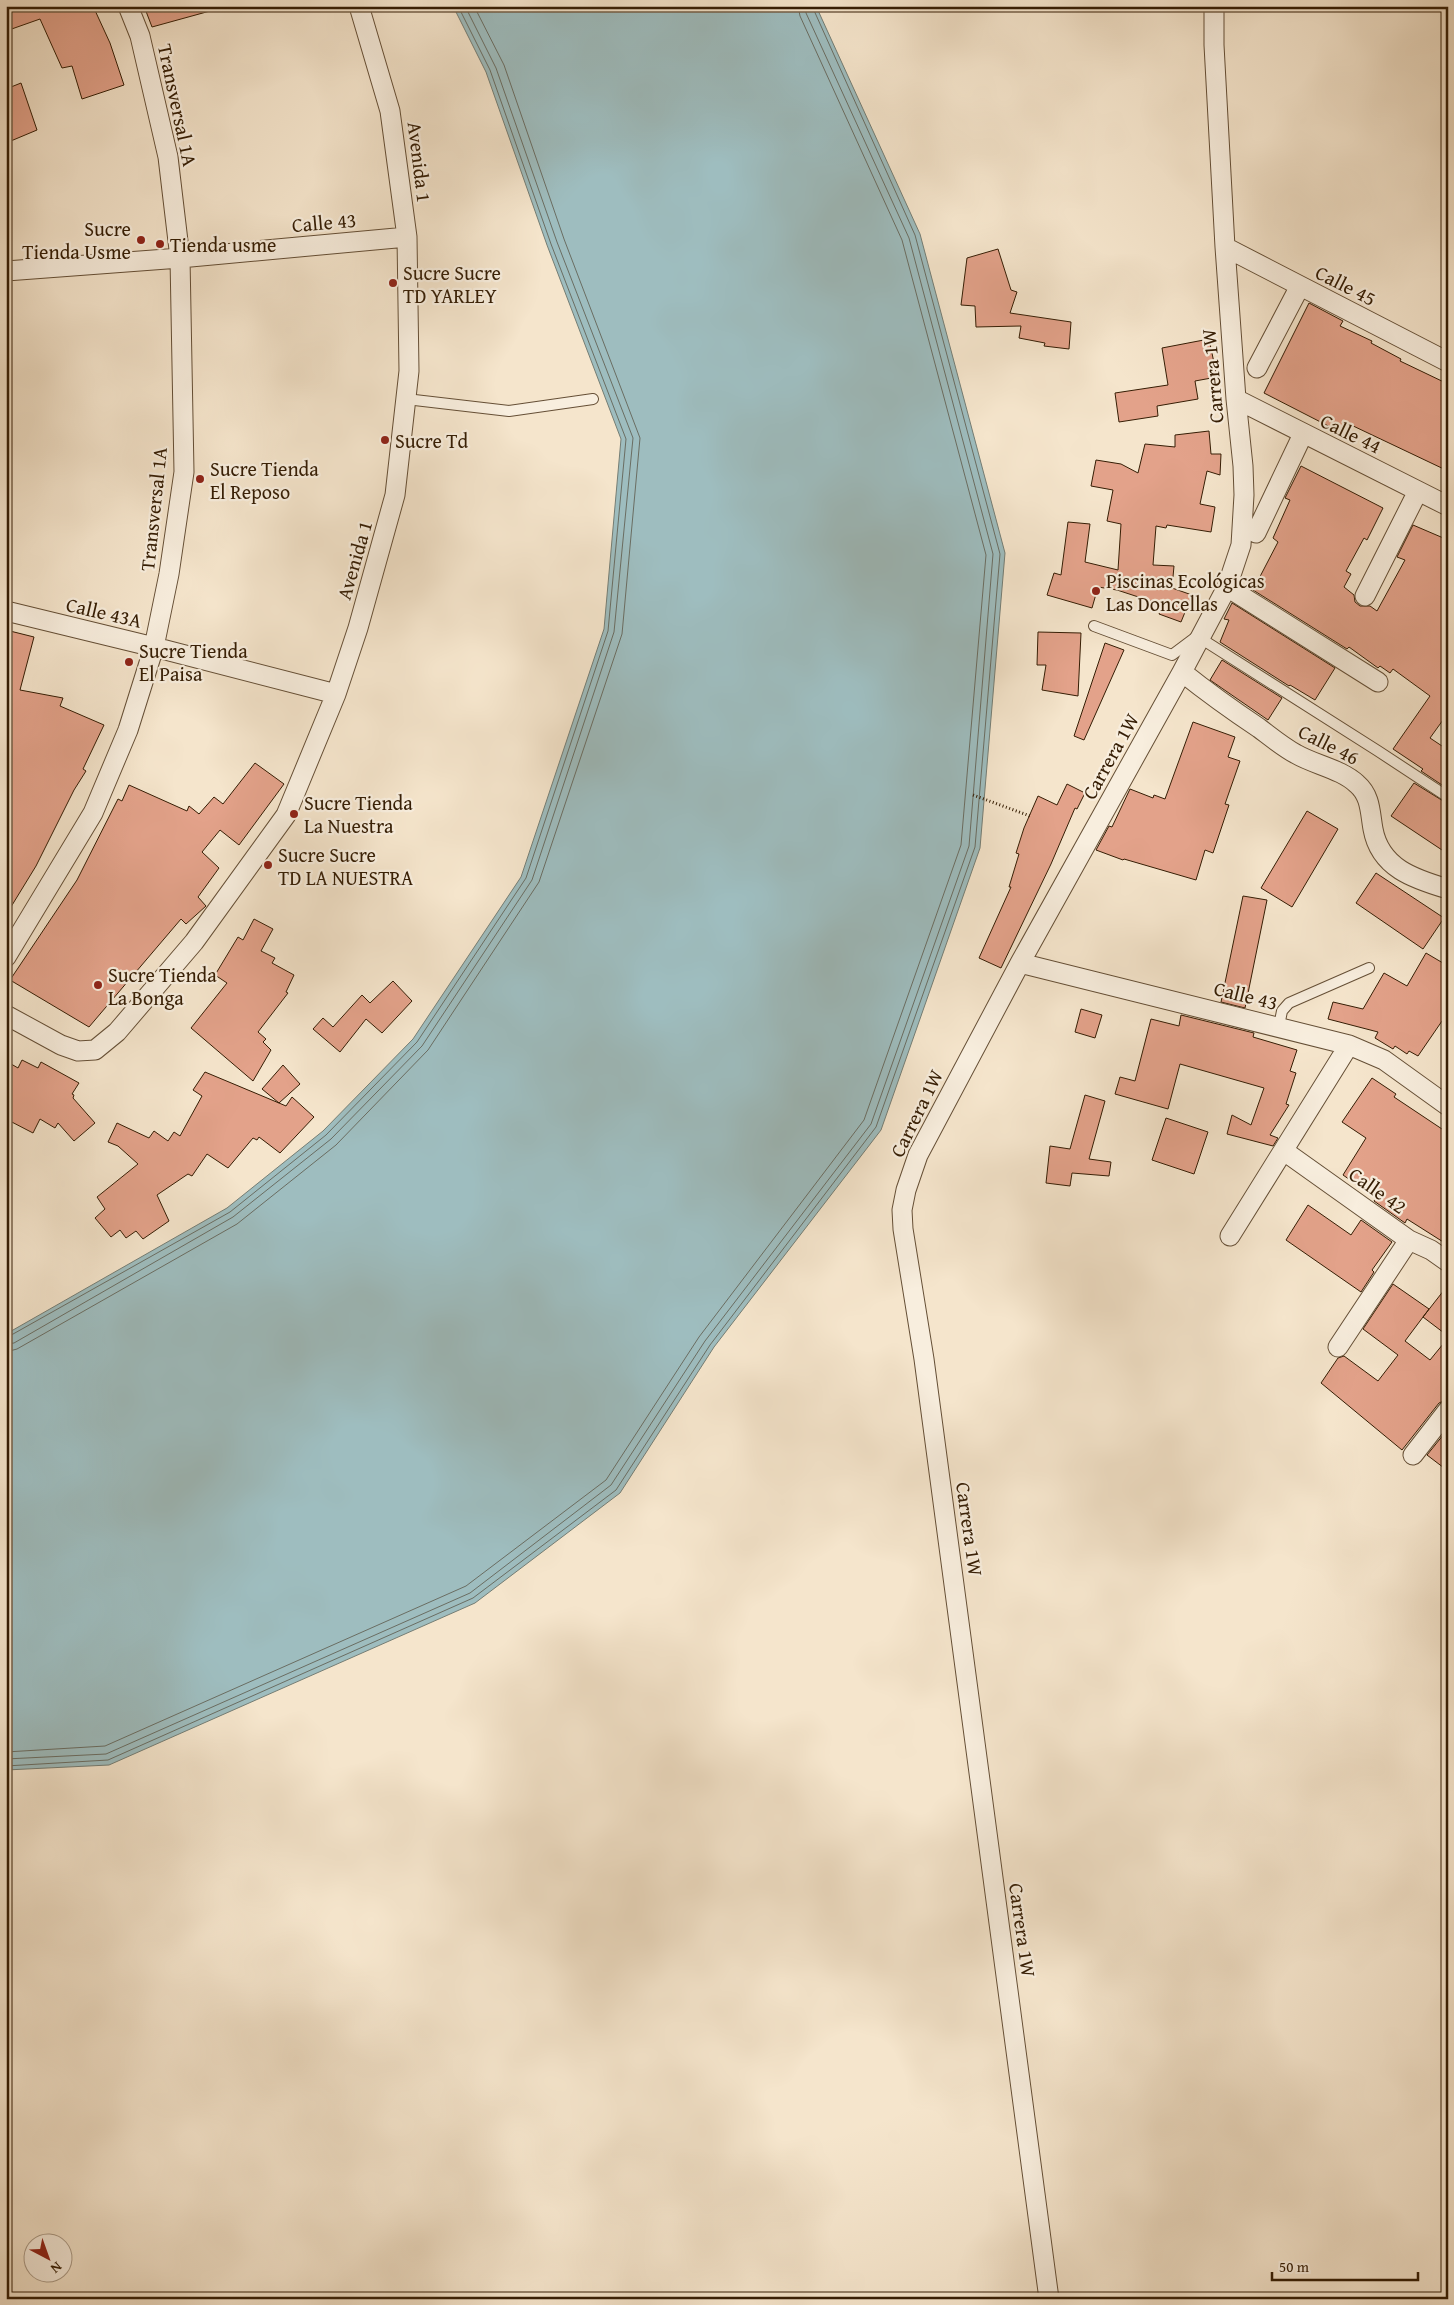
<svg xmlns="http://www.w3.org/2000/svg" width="1454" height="2305" viewBox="0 0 1454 2305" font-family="'Gentium Book Plus',serif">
<rect width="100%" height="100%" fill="#f5e5cc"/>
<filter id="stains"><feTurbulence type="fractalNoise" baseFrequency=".004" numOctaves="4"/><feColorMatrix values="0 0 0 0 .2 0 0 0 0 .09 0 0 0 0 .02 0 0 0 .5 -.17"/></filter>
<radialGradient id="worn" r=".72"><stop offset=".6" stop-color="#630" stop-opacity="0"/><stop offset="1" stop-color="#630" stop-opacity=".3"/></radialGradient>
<path fill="#9ebdbf" stroke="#747d74" d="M453 6H816L920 234 1005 553 980 848 881 1130 714 1347 620 1493 475 1603 109 1765 6 1770V1334L227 1208 323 1131 413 1039 521 877 604 629 621 439 547 245 486 72Z"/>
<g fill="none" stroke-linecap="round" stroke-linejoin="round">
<path stroke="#6a6d62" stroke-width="1" d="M6 1338 230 1212 326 1135 417 1042 526 878 608 631 626 439 551 244 490 70 458 6
M6 1344 14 1343 233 1217 331 1139 422 1046 532 880 614 632 633 438 557 242 496 68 465 6
M6 1352 17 1349 237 1224 336 1145 428 1050 539 882 622 634 640 438 564 239 504 65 474 6
M6 1752 105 1746 466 1586 606 1480 699 1337 864 1120 961 845 986 555 902 240 800 16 798 6
M6 1759 106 1754 470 1593 611 1485 705 1341 871 1124 969 846 993 554 909 238 806 13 805 6
M6 1766 108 1760 473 1598 616 1490 710 1345 876 1127 975 847 1000 554 915 235 812 6"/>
</g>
<path fill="#e3a28a" stroke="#351d04" d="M6 6H93L110 43 124 85 82 99 72 66 62 68 40 19 6 31Z
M144 6H209L210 11 152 27Z
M21 83 37 130 6 143V89Z
M998 249 1011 290 1017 292 1010 313 1071 322 1069 349 1044 346 1045 343 1019 338 1021 326 976 327 975 306 961 305 967 258Z
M1309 303 1343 321 1340 326 1372 341 1371 343 1401 359 1400 361 1448 384V471L1349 424 1344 434 1264 393Z
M1209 339 1217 377 1195 381 1198 399 1157 406 1158 416 1119 422 1115 393 1168 385 1162 348Z
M1209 431 1211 454H1221L1220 475 1207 471 1200 504 1215 507 1211 532 1167 525 1166 528 1156 526 1153 565 1174 566 1172 588 1192 595 1181 622 1159 614 1163 605 1117 590 1098 587 1092 608 1047 595 1054 573 1061 575 1068 522 1090 524 1085 562 1118 570 1121 524 1107 521 1113 490 1091 486 1096 460 1121 464 1138 473 1145 444 1175 447V435Z
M1301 466 1383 508 1367 540 1364 538 1346 571 1351 574 1344 587 1354 595 1355 602 1360 606H1370L1377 611 1405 560 1397 557 1413 525 1448 540V713L1430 738 1448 750V789L1421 771 1423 769 1393 749 1430 696 1393 669 1390 673 1380 666 1378 668 1349 647 1347 649 1253 590 1278 542 1273 538 1290 500 1285 498Z
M1232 603 1335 668 1315 700 1290 685 1289 686 1220 642 1229 620 1224 619Z
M6 630 34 637 20 690 63 698 60 706 104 725 83 769 86 771 74 790 36 866 6 915Z
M1038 632 1081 633 1078 696 1042 690 1046 665H1037Z
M1105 643 1124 650 1084 740 1074 736Z
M1222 660 1282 698 1268 720 1210 680Z
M1193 722 1235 737 1228 757 1240 761 1225 804 1229 805 1213 853 1205 850 1196 880 1124 859 1123 860 1096 850 1109 826 1112 827 1130 789 1153 798 1154 795 1165 799Z
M255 763 284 784 239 845 220 830 202 852 219 868 198 897 206 906 186 924 181 919 89 1027 10 980 77 880 118 799 122 801 129 785 187 811 189 806 199 814 214 797 223 804Z
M1414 783 1448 804V854L1391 816Z
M1067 784 1085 793 1077 809 1075 808 1051 864 1001 968 979 958 1011 887H1009L1019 854 1016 853 1024 828 1038 796 1057 805Z
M1307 811 1338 829 1292 907 1261 888Z
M1376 873 1444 918 1423 949 1356 903Z
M1243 896 1267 900 1245 1008 1221 1002Z
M254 919 273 929 261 951 275 958 272 963 294 975 286 992 288 993 258 1032 266 1039 263 1042 271 1050 253 1081 191 1028 227 983 215 975 238 937 243 940Z
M1426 953 1448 966V1025L1442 1021 1418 1056 1409 1051 1407 1054 1395 1046 1393 1049 1375 1038 1378 1032 1328 1019 1333 1002 1363 1009 1384 973 1407 986Z
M393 981 412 1001 382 1033 366 1019 340 1052 313 1029 323 1018 333 1027 362 995 370 1003Z
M1081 1009 1102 1015 1095 1038 1075 1032Z
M1181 1015 1254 1033 1253 1037 1297 1050 1290 1071 1296 1073 1286 1104 1289 1105 1270 1135 1278 1138 1273 1146 1227 1134 1232 1115 1251 1125 1264 1088 1180 1064 1168 1109 1115 1094 1120 1077 1135 1081 1151 1019 1179 1026Z
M22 1060 38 1068 41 1062 79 1083 72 1094 74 1095 73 1098 95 1123 74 1141 58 1123 55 1128 40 1119 33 1133 6 1119V1061L18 1068Z
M283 1065 300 1084 279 1103 286 1106 292 1097 314 1117 280 1153 259 1137 257 1140 253 1138 228 1168 207 1154 192 1176 188 1174 157 1195 169 1221 143 1239 136 1231 126 1238 120 1230 111 1237 95 1218 105 1209 97 1197 138 1164 118 1146 108 1142 117 1123 149 1138 154 1131 168 1141 174 1132 180 1136 202 1096 193 1090 205 1072 279 1103 262 1089Z
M1372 1078 1396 1094 1394 1097 1448 1133V1245L1407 1219 1405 1223 1374 1201 1376 1198 1343 1175 1366 1138 1342 1122Z
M1085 1095 1105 1101 1089 1159 1111 1162 1109 1176 1072 1173 1070 1186 1046 1183 1050 1146 1070 1149Z
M1166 1118 1208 1132 1194 1174 1152 1160Z
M1308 1205 1351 1235 1361 1220 1392 1242 1372 1270 1374 1272 1361 1292 1286 1240Z
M1393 1284 1429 1309 1405 1341 1430 1360 1448 1338V1399L1439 1403 1402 1450 1321 1383 1338 1358 1344 1356 1378 1381 1398 1355 1363 1329Z
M1448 1285V1336L1423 1317Z
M1448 1429V1471L1427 1455Z"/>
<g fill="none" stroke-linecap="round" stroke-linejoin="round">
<g stroke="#654f36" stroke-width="12">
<path id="lane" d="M406 399 509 411 593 399
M1094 626 1172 655 1196 637
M1200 638 1378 751 1448 797
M1279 1026 1282 1011 1289 1003 1369 968"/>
</g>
<g stroke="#654f36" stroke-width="21">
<path id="street" d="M1225 247 1448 362
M6 271 180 258 407 237
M1257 368 1300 286
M1236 399 1448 506
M1256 533 1303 434
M1227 587 1378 682
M1365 596 1418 491
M6 611 154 647 336 694
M1182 672C1207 692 1232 710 1259 728 1271 737 1283 747 1296 754 1315 765 1341 769 1357 784 1371 796 1370 813 1373 829 1380 868 1414 879 1448 889
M6 957 93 813 128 730 154 647 169 574 184 472 180 258 168 157 140 36 128 6
M1020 963 1349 1045 1384 1060 1448 1106
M6 1015 61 1045 78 1051 95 1050 117 1032 194 942 286 815 336 694 358 628 395 495 409 371 407 237 390 111 359 6
M1284 1151 1409 1240 1431 1250 1448 1262
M1230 1236 1349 1045
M1338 1347 1409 1240
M1413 1455 1448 1410
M1049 2299 924 1359 903 1229 902 1210 906 1190 918 1155 1020 963 1182 672 1227 587 1241 545 1244 495 1243 466 1236 399 1225 247 1214 45V6"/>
</g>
<path stroke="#351d04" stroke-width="3" stroke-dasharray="1 2.5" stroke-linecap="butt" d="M973 795 1030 816"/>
<use href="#lane" stroke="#f8eede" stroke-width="10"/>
<use href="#street" stroke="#f8eede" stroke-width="19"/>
</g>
<g fill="#8f2418" stroke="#f8eede" stroke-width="2">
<circle cx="141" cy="240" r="5"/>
<circle cx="160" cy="244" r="5"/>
<circle cx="393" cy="283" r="5"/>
<circle cx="385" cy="440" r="5"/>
<circle cx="200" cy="479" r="5"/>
<circle cx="1096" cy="591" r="5"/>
<circle cx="129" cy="662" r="5"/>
<circle cx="294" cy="814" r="5"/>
<circle cx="268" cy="865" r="5"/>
<circle cx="98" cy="985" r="5"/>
</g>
<g text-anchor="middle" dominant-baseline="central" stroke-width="4.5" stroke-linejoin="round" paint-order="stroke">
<g font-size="20" fill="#351d04" stroke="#f8eede">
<text transform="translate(178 105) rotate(78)">Transversal 1A</text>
<text transform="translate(420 162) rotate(83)">Avenida 1</text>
<text transform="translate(324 222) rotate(-5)">Calle 43</text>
<text transform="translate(1346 285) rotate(27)">Calle 45</text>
<text transform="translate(1212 376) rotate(-95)">Carrera 1W</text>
<text transform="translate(1351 433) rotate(26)">Calle 44</text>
<text transform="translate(153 509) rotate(-84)">Transversal 1A</text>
<text transform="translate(354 560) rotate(-74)">Avenida 1</text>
<text transform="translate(104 612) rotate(13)">Calle 43A</text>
<text transform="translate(1329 744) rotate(27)">Calle 46</text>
<text transform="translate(1110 756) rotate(-61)">Carrera 1W</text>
<text transform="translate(1246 995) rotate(14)">Calle 43</text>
<text transform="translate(916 1113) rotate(-64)">Carrera 1W</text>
<text transform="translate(1378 1190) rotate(35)">Calle 42</text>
<text transform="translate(970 1529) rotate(82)">Carrera 1W</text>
<text transform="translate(1023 1930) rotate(82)">Carrera 1W</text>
</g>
<g font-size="20" fill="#351d04" stroke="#f8eede" text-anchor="start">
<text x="131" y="228" text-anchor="end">Sucre<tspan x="131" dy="23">Tienda Usme</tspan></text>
<text x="170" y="244">Tienda usme</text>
<text x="403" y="272">Sucre Sucre<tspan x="403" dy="23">TD YARLEY</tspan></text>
<text x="395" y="440">Sucre Td</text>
<text x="210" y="468">Sucre Tienda<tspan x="210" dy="23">El Reposo</tspan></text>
<text x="1106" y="580">Piscinas Ecológicas<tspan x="1106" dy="23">Las Doncellas</tspan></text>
<text x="139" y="650">Sucre Tienda<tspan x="139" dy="23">El Paisa</tspan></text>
<text x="304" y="802">Sucre Tienda<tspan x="304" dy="23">La Nuestra</tspan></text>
<text x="278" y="854">Sucre Sucre<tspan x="278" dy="23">TD LA NUESTRA</tspan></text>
<text x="108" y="974">Sucre Tienda<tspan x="108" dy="23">La Bonga</tspan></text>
</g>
</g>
<rect width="1454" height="2305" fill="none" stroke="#f5e5cc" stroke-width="25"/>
<rect x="8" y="8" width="1439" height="2290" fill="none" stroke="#351d04" stroke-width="2.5"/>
<rect x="12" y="12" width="1429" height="2280" fill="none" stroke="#351d04"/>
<g transform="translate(48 2258) rotate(139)"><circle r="24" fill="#f8eede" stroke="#aa9a87"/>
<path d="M0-4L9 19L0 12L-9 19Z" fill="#8f2418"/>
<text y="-8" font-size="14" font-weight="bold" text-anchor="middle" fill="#351d04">N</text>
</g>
<path d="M1272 2272v8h146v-8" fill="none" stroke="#351d04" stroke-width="2.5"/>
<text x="1279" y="2272" font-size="15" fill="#351d04" stroke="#f8eede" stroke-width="4" paint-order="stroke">50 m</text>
<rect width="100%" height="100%" filter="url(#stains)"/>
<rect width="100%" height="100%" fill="url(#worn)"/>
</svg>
